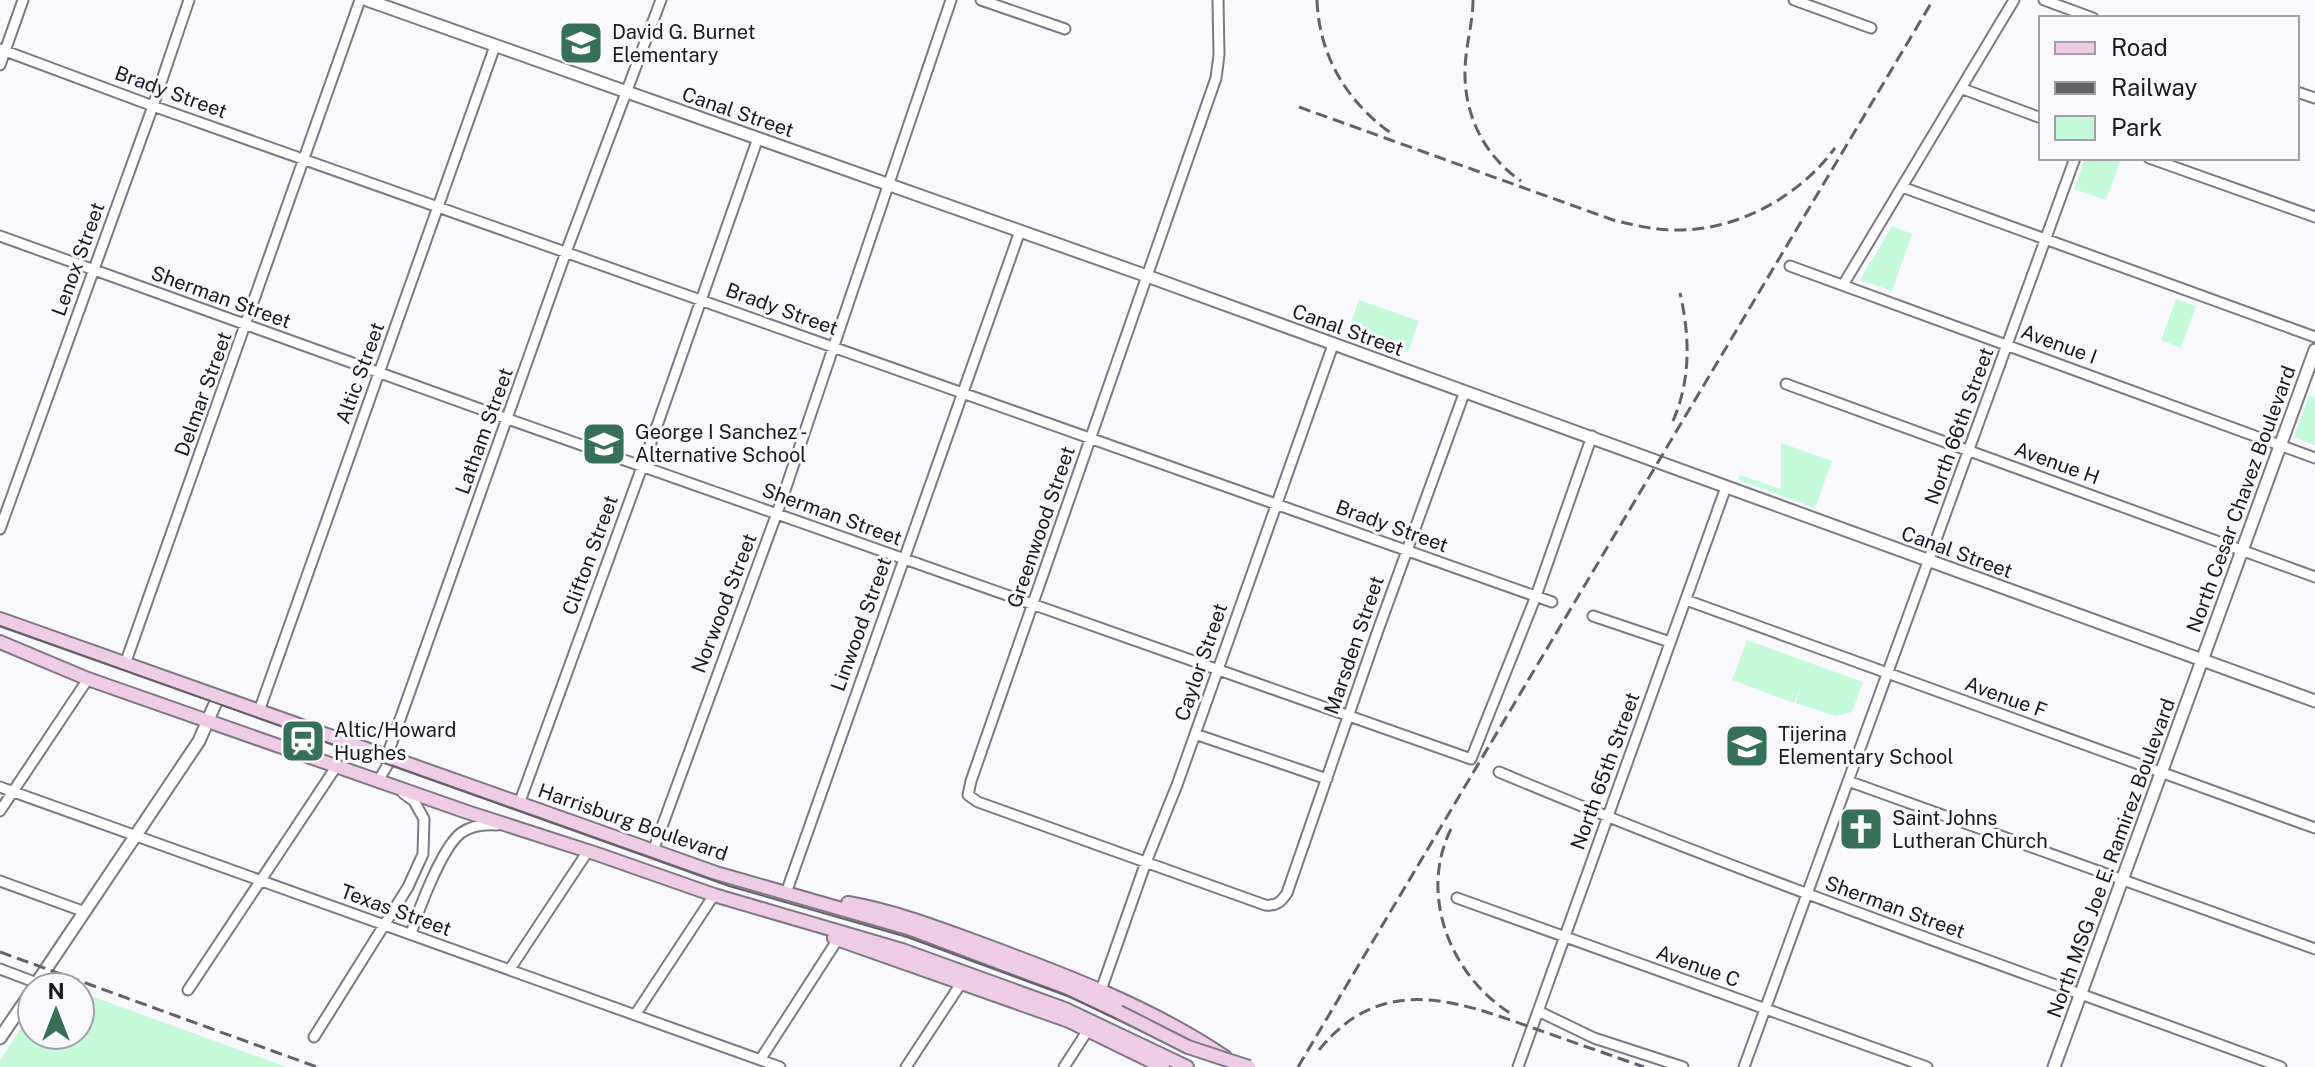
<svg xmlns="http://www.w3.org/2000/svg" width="2315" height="1067" viewBox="0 0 2315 1067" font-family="'Public Sans',sans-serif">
<rect width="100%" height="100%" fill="#f9f8fe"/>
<path fill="#c4fad9" d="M2085 158 2121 159 2106 200 2074 189Z
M1892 226 1912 234 1892 291 1860 280Z
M2176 299 2196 306 2181 348 2161 340Z
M1359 300 1419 321 1408 352 1348 331Z
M2309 395 2315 398V445L2294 437Z
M1781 443 1832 461 1815 508 1738 480 1740 475 1781 489Z
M1747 640 1863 682 1852 712 1835 716 1796 703 1801 686 1794 703 1732 680Z
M80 992 286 1067H0V1060L32 1012V1035H80Z"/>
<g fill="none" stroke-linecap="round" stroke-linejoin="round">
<g stroke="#7b7985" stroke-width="13">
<path id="minor" d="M981 0 1065 29
M1218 0 1219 55 1216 78 971 781 968 795 978 802 1265 905C1277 906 1281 902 1287 893L1377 633 1465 391
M1794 0 1871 28
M2044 0 2093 18
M0 49 153 106 1552 602
M0 65 23 0
M1963 89 2041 118
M2297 92 2315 98
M2149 158 2315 217
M1902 187 2315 337
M0 236 508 419 1471 759 1536 596 1592 436
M1790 266 2315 458
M1843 285 2014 0
M1786 384 2315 577
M0 529 153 106 189 0
M1686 600 2315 828
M1593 616 1670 642
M125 664 360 0
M259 711 495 46
M1195 734 1327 779
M1499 772C1756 880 2020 971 2281 1067
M378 781 387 766V756L566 252 661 0
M1848 781 2315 949
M0 787 780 1067
M519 804 653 437 758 138
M0 811 88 679
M653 851 781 502 951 0
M0 881 85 912
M786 893 1020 231
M1457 898 1927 1067
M411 934C418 911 442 847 461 833 472 825 484 824 497 825
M0 969 37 983
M510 969 588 851
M188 990 336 767
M1101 990 1146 862 1177 785 1333 345
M1538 1011 1594 1038 1683 1067
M635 1015 714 895
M314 1037 408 887 423 854 424 819 414 801 403 793
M760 1060 838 939
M906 1067 962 982
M1064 1067 1088 1030
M1518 1067 1726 487
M1744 1067 2075 158"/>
</g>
<g stroke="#7b7985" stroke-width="15">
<path id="tertiary" d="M367 0 1147 276 2315 701
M34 987 199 741 218 697
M0 1038 32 991
M2054 1067 2315 350"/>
</g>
<g stroke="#7b7985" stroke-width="16">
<path id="secondary" d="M0 619 716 873 908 928 1068 988 1119 1012
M0 642 88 679 467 812 597 854 714 895 902 950 1065 1009 1187 1067
M848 903C894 911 938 928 982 944 1066 975 1151 1007 1225 1057
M834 938 1069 1021 1163 1067"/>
</g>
<use href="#minor" stroke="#fff" stroke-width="9"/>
<use href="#tertiary" stroke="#fff" stroke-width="11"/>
<use href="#secondary" stroke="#efcce5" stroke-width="12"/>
<path stroke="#626167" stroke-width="2" d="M0 626 729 886 907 937 1070 997 1162 1041 1235 1067"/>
<path stroke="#626167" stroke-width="3" stroke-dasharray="12 6" stroke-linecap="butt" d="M1317 0C1319 56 1347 102 1392 134
M1473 0C1473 19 1468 37 1466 56 1460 106 1480 153 1521 181
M1299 107 1613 220C1634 225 1654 230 1675 230 1737 231 1799 197 1835 148
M1673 421C1691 379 1690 337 1680 293
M1451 829C1418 895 1451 976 1510 1013
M0 952 317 1067
M1319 1050C1381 973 1455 1000 1533 1028 1570 1041 1607 1054 1644 1067
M1298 1067 1933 0"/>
<g stroke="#7b7985" stroke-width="16" stroke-linecap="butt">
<path id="secondary-bridge" d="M1119 1012 1188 1047 1249 1067"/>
</g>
<use href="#secondary-bridge" stroke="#efcce5" stroke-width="12"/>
</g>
<defs>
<g id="school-square" transform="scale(2.3)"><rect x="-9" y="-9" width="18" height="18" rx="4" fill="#367058" stroke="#f9f8fe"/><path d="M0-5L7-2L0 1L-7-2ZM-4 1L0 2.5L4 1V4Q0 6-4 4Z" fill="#fff"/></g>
<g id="station-square" transform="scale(2.3)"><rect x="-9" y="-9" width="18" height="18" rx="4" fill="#367058" stroke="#f9f8fe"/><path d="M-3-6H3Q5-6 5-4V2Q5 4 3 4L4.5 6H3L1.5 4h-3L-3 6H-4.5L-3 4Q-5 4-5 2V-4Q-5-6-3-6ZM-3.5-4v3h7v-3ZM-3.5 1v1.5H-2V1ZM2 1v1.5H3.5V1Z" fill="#fff"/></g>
<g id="church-square" transform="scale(2.3)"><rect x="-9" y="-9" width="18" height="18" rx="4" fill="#367058" stroke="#f9f8fe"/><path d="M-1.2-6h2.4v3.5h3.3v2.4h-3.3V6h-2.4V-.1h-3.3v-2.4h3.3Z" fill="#fff"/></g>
</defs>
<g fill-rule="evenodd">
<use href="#school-square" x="581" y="43"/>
<use href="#school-square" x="604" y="444"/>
<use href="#station-square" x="303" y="741"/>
<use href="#school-square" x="1747" y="746"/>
<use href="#church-square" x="1861" y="829"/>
</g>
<g text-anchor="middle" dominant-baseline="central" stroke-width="6" stroke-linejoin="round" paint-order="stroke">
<g font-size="20" fill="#1a191e" stroke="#f9f8fe" text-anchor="start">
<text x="612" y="32">David G. Burnet<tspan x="612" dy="23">Elementary</tspan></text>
<text x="635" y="432">George I Sanchez -<tspan x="635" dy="23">Alternative School</tspan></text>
<text x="334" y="730">Altic/Howard<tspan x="334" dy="23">Hughes</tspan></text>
<text x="1778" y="734">Tijerina<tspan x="1778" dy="23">Elementary School</tspan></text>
<text x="1892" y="818">Saint Johns<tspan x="1892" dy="23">Lutheran Church</tspan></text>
</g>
<g font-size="20" fill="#1a191e" stroke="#f9f8fe">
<text transform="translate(171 92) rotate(20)">Brady Street</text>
<text transform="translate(738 112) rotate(19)">Canal Street</text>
<text transform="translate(78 259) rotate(-70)">Lenox Street</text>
<text transform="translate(221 297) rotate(20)">Sherman Street</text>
<text transform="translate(782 309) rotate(20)">Brady Street</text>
<text transform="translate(1348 330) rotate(20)">Canal Street</text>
<text transform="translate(2059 344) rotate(20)">Avenue I</text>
<text transform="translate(360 373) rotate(-70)">Altic Street</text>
<text transform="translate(203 394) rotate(-70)">Delmar Street</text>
<text transform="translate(1959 426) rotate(-70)">North 66th Street</text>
<text transform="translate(484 431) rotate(-70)">Latham Street</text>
<text transform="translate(2057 463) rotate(20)">Avenue H</text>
<text transform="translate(2241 499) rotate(-70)">North Cesar Chavez Boulevard</text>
<text transform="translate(832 514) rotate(20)">Sherman Street</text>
<text transform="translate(1392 526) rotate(20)">Brady Street</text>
<text transform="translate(1041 527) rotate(-71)">Greenwood Street</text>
<text transform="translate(1957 552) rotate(20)">Canal Street</text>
<text transform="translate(590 555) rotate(-70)">Clifton Street</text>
<text transform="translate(724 603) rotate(-69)">Norwood Street</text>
<text transform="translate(861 624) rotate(-70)">Linwood Street</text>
<text transform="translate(1354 645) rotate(-71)">Marsden Street</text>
<text transform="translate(1201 662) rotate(-71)">Caylor Street</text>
<text transform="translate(2006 697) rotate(20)">Avenue F</text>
<text transform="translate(1605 771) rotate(-70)">North 65th Street</text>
<text transform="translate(633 822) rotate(19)">Harrisburg Boulevard</text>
<text transform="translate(2111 858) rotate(-70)">North MSG Joe E. Ramirez Boulevard</text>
<text transform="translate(1895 907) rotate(20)">Sherman Street</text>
<text transform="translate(396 910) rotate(20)">Texas Street</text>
<text transform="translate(1698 966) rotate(20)">Avenue C</text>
</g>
</g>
<rect x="2039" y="16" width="260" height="144" fill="#f9f8fe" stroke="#a09fa4" stroke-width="2"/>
<rect x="2055" y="42" width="40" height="12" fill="#efcce5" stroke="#a09fa4" stroke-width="2"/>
<text x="2111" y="56" font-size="24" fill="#1a191e">Road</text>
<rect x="2055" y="82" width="40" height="12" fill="#626167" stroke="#a09fa4" stroke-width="2"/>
<text x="2111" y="96" font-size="24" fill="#1a191e">Railway</text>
<rect x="2055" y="116" width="40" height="24" fill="#c4fad9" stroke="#a09fa4" stroke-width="2"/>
<text x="2111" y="136" font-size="24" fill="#1a191e">Park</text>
<g transform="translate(56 1011)"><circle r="38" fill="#f9f8fe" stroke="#a09fa4" stroke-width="2"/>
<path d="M0-6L14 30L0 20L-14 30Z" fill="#367058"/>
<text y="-12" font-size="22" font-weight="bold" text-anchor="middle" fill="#1a191e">N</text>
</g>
</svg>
